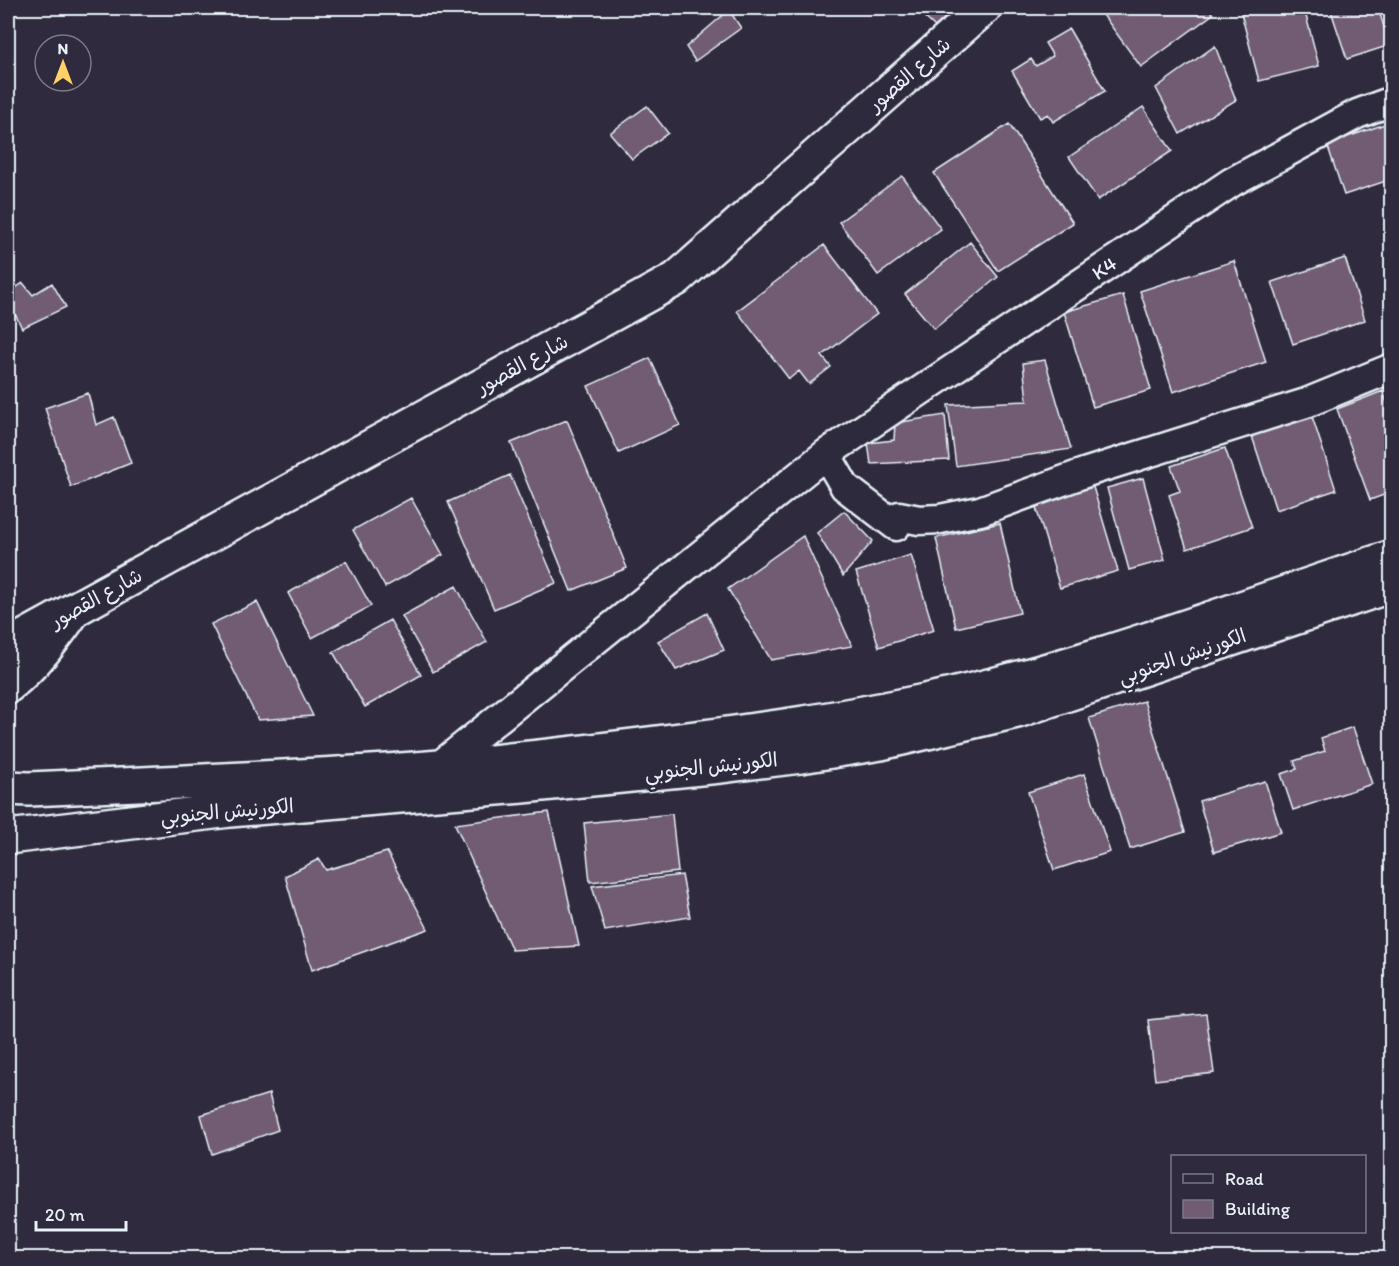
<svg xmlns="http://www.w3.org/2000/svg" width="1399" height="1266" viewBox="0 0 1399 1266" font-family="Itim,'Playpen Sans Arabic',sans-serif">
<rect width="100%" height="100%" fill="#2f2a3d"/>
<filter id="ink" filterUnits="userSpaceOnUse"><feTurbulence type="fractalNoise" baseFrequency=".0167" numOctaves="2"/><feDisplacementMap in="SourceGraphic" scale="12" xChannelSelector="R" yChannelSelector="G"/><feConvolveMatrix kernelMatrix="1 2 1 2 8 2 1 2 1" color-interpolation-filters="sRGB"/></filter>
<g filter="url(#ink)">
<path fill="#715c73" stroke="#e8f1f8" stroke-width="1.5" d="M915 8H955L935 27Z
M1098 8H1208L1213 14 1141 67Z
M1261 8H1304L1319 66 1259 81 1241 13Z
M1330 8H1378L1390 45 1347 59Z
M729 10 741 28 695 61 686 47Z
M1069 29 1105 91 1053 122 1048 114 1040 118 1012 71 1031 59 1036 66 1053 56 1045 43Z
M1215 46 1236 100 1180 134 1156 88Z
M647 106 668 133 632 159 610 133Z
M1143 107 1172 151 1098 200 1069 157Z
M1009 124 1073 223 998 271 934 173Z
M1385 124 1392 142V179L1344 195 1327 144Z
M902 176 941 229 878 275 839 222Z
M970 242 998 277 934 329 905 294Z
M824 245 877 314 822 356 831 367 809 384 799 371 789 379 737 311Z
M1345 258 1365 320 1293 344 1272 282Z
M1234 261 1266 362 1173 392 1140 291Z
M23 283 33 295 52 283 66 307 22 328 8 300V293Z
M1123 295 1151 390 1093 407 1064 312Z
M650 358 680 425 619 453 588 386Z
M1045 360 1071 449 956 466 948 405 1027 401 1023 363Z
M1383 391 1392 418V492L1370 500 1337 409Z
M88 393 96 425 114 417 131 463 71 487 45 408Z
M1310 410 1336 490 1276 510 1250 430Z
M945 415 949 460 871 464 868 443 894 440 895 423Z
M567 420 627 568 571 591 511 443Z
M1225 448 1252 527 1187 549 1169 495 1180 491 1171 466Z
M510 475 556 583 494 609 448 502Z
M1143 478 1165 560 1129 570 1107 488Z
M1093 487 1118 571 1060 588 1035 504Z
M411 498 443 555 385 587 353 530Z
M844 511 873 541 843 576 817 533Z
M1000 523 1020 613 956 628 936 538Z
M803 536 852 646 771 660 728 589Z
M911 555 934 630 879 647 856 572Z
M346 561 371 606 312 638 288 593Z
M456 586 487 642 433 672 402 616Z
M257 602 313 716 258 720 211 624Z
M707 613 724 650 676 670 658 641Z
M390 620 421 675 365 707 333 652Z
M1144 701 1185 832 1130 849 1089 718Z
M1353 727 1372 784 1293 810 1281 774 1297 769 1294 761 1325 751 1321 738Z
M1084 774 1110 852 1054 870 1028 792Z
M1265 781 1281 832 1214 852 1199 801Z
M549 812 579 946 512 950 455 824Z
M672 814 678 872 590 882 584 823Z
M387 852 428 929 312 970 285 876 319 859 326 870Z
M682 875 690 917 605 931 592 886Z
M1206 1014 1214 1073 1155 1080 1148 1020Z
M269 1094 278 1130 212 1154 201 1115Z"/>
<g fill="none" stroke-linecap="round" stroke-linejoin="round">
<g stroke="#e8f1f8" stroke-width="33">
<path id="minor" d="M826 454 845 487 896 526 899 516 919 520 940 519 980 511 1087 472 1306 403 1392 368
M435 777 438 767 826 454 1232 182 1357 114 1392 101"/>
</g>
<g stroke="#e8f1f8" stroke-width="38">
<path id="tertiary" d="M8 646 676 279 984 8"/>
</g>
<g stroke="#e8f1f8" stroke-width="38">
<path id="secondary" d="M8 686C35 664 55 638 75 609
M8 788 29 789C143 784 257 779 371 772 466 766 561 755 656 743 746 732 836 720 925 701 1084 667 1237 608 1392 557
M8 837 230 810 523 786 720 766 801 756 881 743 1017 711 1392 585"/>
</g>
<use href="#minor" stroke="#2f2a3d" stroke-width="28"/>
<use href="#tertiary" stroke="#2f2a3d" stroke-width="33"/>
<use href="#secondary" stroke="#2f2a3d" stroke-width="33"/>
</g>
</g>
<g text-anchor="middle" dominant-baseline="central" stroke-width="5" stroke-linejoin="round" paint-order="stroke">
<g font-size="20" fill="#e8f1f8" stroke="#2f2a3d">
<text transform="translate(909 74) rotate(-41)">شارع القصور</text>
<text transform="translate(1104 268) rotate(-34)">K4</text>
<text transform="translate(522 364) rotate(-29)">شارع القصور</text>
<text transform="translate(96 598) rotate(-29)">شارع القصور</text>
<text transform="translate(1182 656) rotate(-19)">الكورنيش الجنوبي</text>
<text transform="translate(711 766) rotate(-6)">الكورنيش الجنوبي</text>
<text transform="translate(227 811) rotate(-5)">الكورنيش الجنوبي</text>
</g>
</g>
<rect width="1399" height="1266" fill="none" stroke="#2f2a3d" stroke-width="30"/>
<rect x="15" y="15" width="1369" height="1236" fill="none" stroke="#e8f1f8" stroke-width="2" filter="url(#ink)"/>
<rect x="1171" y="1155" width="195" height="78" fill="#2f2a3d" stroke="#797a88" stroke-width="1.5"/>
<rect x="1183" y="1174" width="30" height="9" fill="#2f2a3d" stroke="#797a88" stroke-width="1.5"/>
<text x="1225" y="1185" font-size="18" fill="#e8f1f8">Road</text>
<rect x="1183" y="1200" width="30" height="18" fill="#715c73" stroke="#797a88" stroke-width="1.5"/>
<text x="1225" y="1215" font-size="18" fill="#e8f1f8">Building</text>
<g transform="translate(63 63)"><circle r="28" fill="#2f2a3d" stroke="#797a88" stroke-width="1.5"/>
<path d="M0-4.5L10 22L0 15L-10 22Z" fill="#ffd166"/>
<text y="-9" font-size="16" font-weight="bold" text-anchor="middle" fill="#e8f1f8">N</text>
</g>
<path d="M36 1221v9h90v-9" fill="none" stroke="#e8f1f8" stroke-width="3"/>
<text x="45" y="1221" font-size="18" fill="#e8f1f8" stroke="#2f2a3d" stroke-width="4.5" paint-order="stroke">20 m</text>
</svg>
